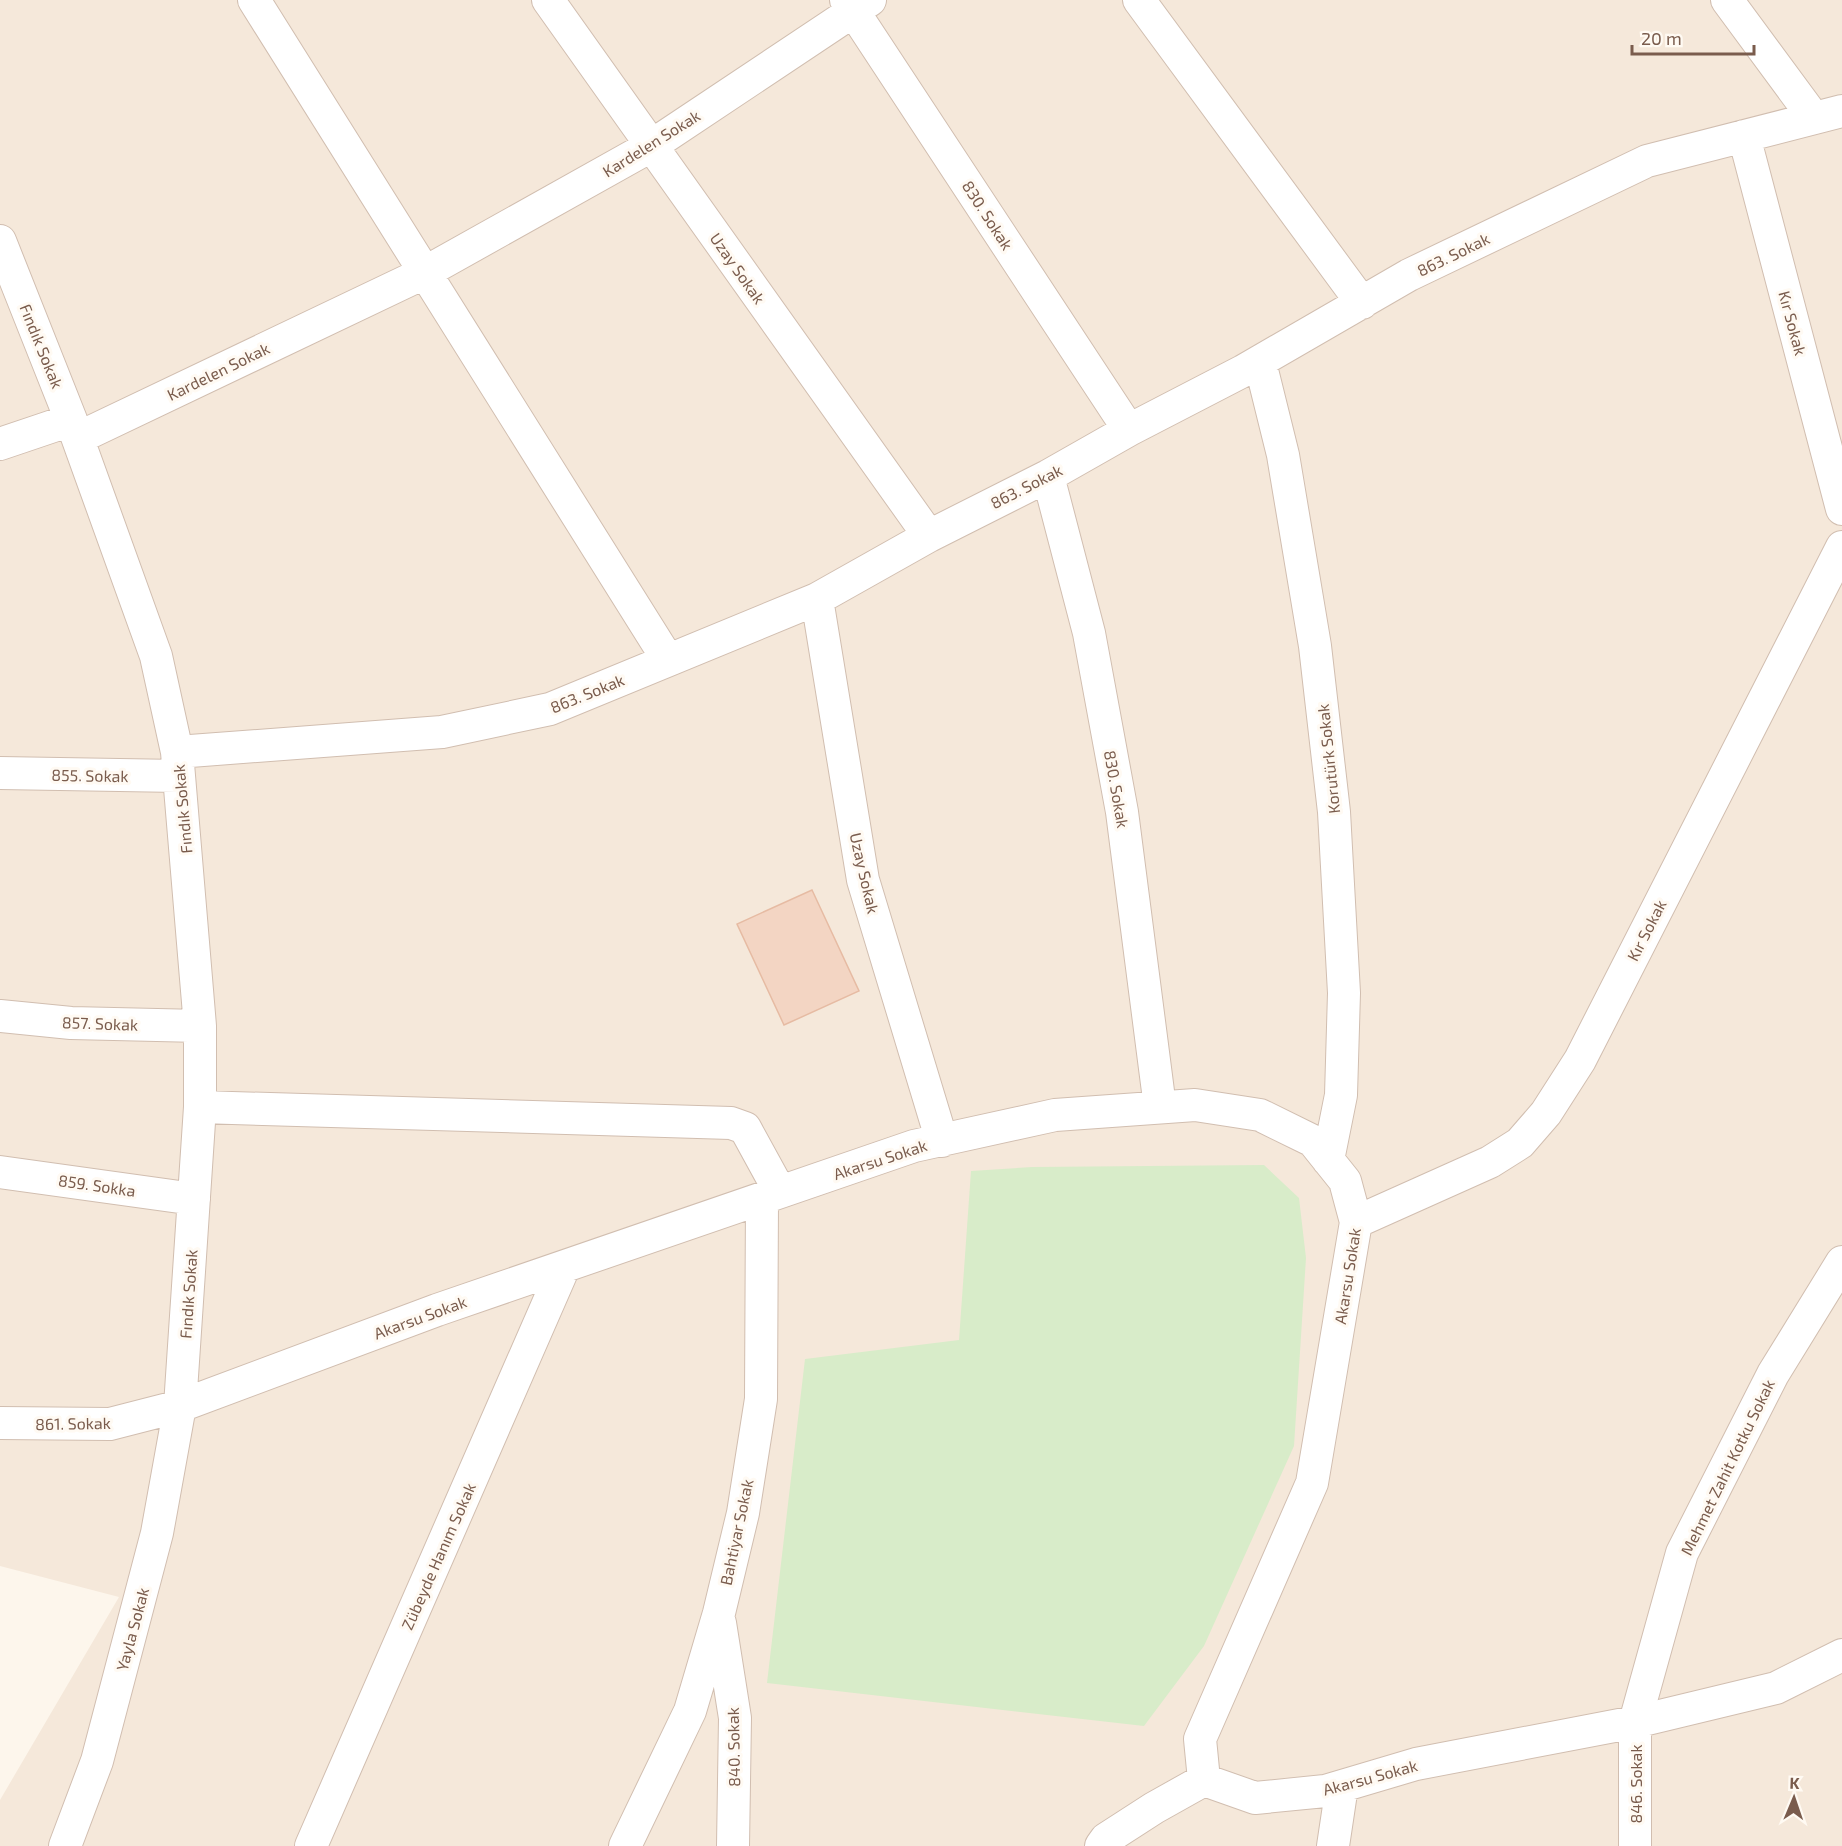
<svg xmlns="http://www.w3.org/2000/svg" width="1842" height="1846" viewBox="0 0 1842 1846" font-family="'Exo 2',sans-serif">
<rect width="100%" height="100%" fill="#fdf6ec"/>
<path fill="#f5e8da" d="M0 0H1842V1846H0V1800L119 1597 0 1566Z"/>
<path fill="#d8ecc9" d="M1264 1165 1299 1198 1306 1258 1294 1446 1204 1646 1144 1726 767 1683 805 1359 959 1340 971 1171 1032 1167Z"/>
<path fill="#f3d5c3" stroke="#e6bba3" stroke-width="1.5" d="M812 890 859 991 784 1025 737 924Z"/>
<g fill="none" stroke-linecap="round" stroke-linejoin="round">
<g stroke="#d1beb0" stroke-width="34">
<path id="minor" d="M254 0 668 660
M548 0 929 536
M846 0 1129 430
M1139 0 1362 303
M1727 0 1814 118
M1744 136 1842 509
M0 241 71 420 156 656 177 752 200 1026V1107L180 1406 157 1533 97 1761 65 1846
M1260 362 1283 455 1315 646 1334 812 1344 993 1341 1095 1328 1160
M78 438 424 273 651 146 870 0
M0 444 71 420
M1048 476 1089 633 1122 812 1160 1107
M817 599 863 880 942 1141
M177 752 442 732 550 709 817 599 929 536 1048 476 1129 430 1243 371 1409 275 1647 161 1842 111
M0 773 179 776
M0 1016 71 1023 200 1026
M200 1107 731 1123 745 1128 780 1192
M0 1172 194 1199
M1356 1222 1490 1162 1520 1143 1546 1113 1580 1060 1842 547
M0 1423 110 1424 180 1406 437 1310 914 1146 1055 1115 1195 1105 1260 1115 1313 1141 1345 1181 1356 1222 1312 1483 1200 1739 1204 1780 1255 1798 1325 1791 1416 1764 1635 1722 1776 1688 1842 1655
M720 1623 735 1718 733 1846
M311 1846 564 1267
M625 1846 690 1711 719 1613 743 1513 761 1399 762 1200
M1101 1846 1106 1839 1154 1808 1204 1780
M1333 1846 1342 1786
M1635 1846V1722L1682 1553 1773 1374 1842 1262"/>
</g>
<use href="#minor" stroke="#fff" stroke-width="32"/>
</g>
<g text-anchor="middle" dominant-baseline="central" stroke-width="6" stroke-linejoin="round" paint-order="stroke">
<g font-size="16" fill="#7a5c4d" stroke="#fffaf3">
<text transform="translate(651 143) rotate(-32)">Kardelen Sokak</text>
<text transform="translate(988 215) rotate(57)">830. Sokak</text>
<text transform="translate(1453 254) rotate(-26)">863. Sokak</text>
<text transform="translate(738 268) rotate(55)">Uzay Sokak</text>
<text transform="translate(1793 323) rotate(75)">Kır Sokak</text>
<text transform="translate(42 346) rotate(68)">Fındık Sokak</text>
<text transform="translate(218 371) rotate(-26)">Kardelen Sokak</text>
<text transform="translate(1026 486) rotate(-27)">863. Sokak</text>
<text transform="translate(587 693) rotate(-22)">863. Sokak</text>
<text transform="translate(1328 759) rotate(-96)">Korutürk Sokak</text>
<text transform="translate(90 775) rotate(1)">855. Sokak</text>
<text transform="translate(1117 789) rotate(80)">830. Sokak</text>
<text transform="translate(182 809) rotate(-95)">Fındık Sokak</text>
<text transform="translate(865 873) rotate(77)">Uzay Sokak</text>
<text transform="translate(1646 930) rotate(-63)">Kır Sokak</text>
<text transform="translate(100 1023) rotate(2)">857. Sokak</text>
<text transform="translate(880 1159) rotate(-18)">Akarsu Sokak</text>
<text transform="translate(97 1185) rotate(8)">859. Sokka</text>
<text transform="translate(1347 1276) rotate(-81)">Akarsu Sokak</text>
<text transform="translate(188 1294) rotate(-86)">Fındık Sokak</text>
<text transform="translate(420 1317) rotate(-20)">Akarsu Sokak</text>
<text transform="translate(73 1423) rotate(-1)">861. Sokak</text>
<text transform="translate(1727 1467) rotate(-64)">Mehmet Zahit Kotku Sokak</text>
<text transform="translate(736 1532) rotate(-78)">Bahtiyar Sokak</text>
<text transform="translate(438 1556) rotate(-66)">Zübeyde Hanım Sokak</text>
<text transform="translate(132 1629) rotate(-75)">Yayla Sokak</text>
<text transform="translate(733 1747) rotate(-91)">840. Sokak</text>
<text transform="translate(1370 1777) rotate(-15)">Akarsu Sokak</text>
<text transform="translate(1635 1784) rotate(-90)">846. Sokak</text>
</g>
</g>
<g transform="translate(1794 1798) rotate(2)" stroke="#fffaf3" stroke-width="4.5" paint-order="stroke">
<path d="M0-4.5L10 22L0 15L-10 22Z" fill="#7a5c4d"/>
<text y="-9" font-size="16" font-weight="bold" text-anchor="middle" fill="#7a5c4d">K</text>
</g>
<path d="M1632 45v9h122v-9" fill="none" stroke="#7a5c4d" stroke-width="3"/>
<text x="1641" y="45" font-size="18" fill="#7a5c4d" stroke="#fffaf3" stroke-width="4.5" paint-order="stroke">20 m</text>
</svg>
